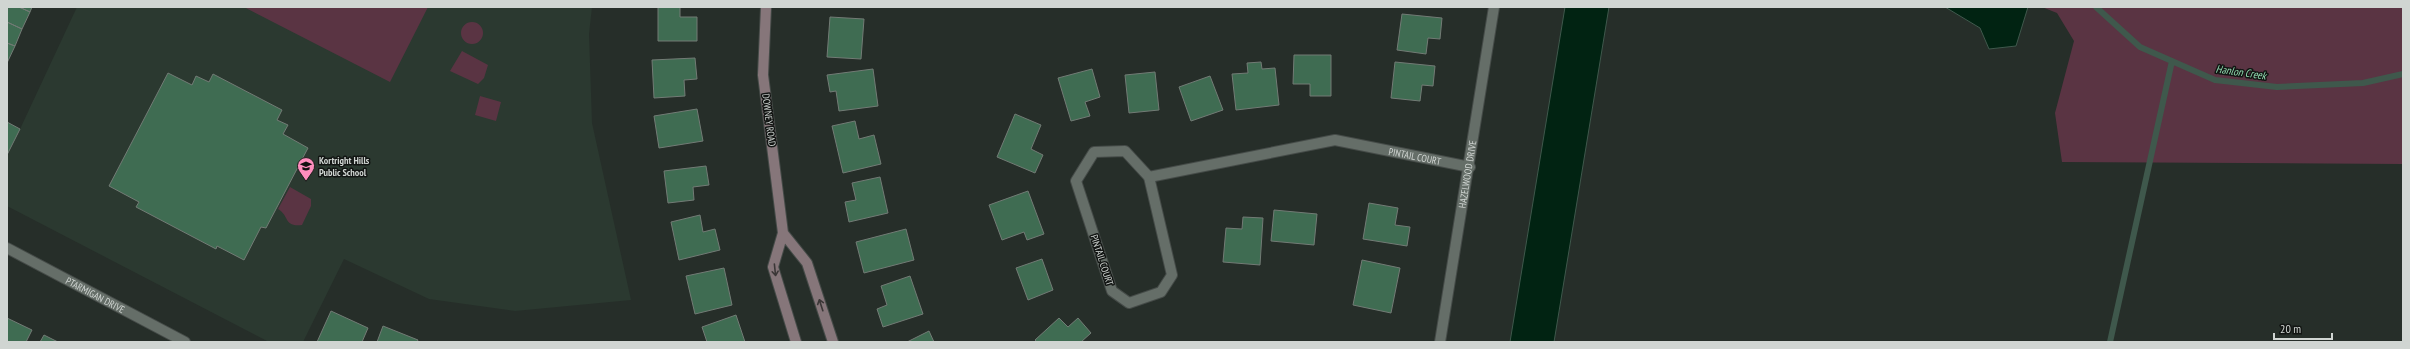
<svg xmlns="http://www.w3.org/2000/svg" width="2410" height="349" viewBox="0 0 2410 349" font-family="'PT Sans Narrow',sans-serif">
<rect width="100%" height="100%" fill="#262e29"/>
<path fill="#2b3930" d="M77 7H592L589 34 592 123 631 300 515 311 429 299 344 259 303 342H269L7 206V157Z"/>
<path fill="#5a3443" d="M244 7H428L390 82Z
M2042 7H2403V164L2062 162 2055 113 2074 41 2057 13Z
M461 33a11 11 0 1 1 22 0a11 11 0 1 1-22 0Z
M462 51 488 65 484 78 478 84 450 71Z
M480 96 501 102 496 121 475 115Z
M290 187 311 199V206L302 225C283 227 290 216 278 209Z"/>
<path fill="#012312" stroke="#3f584c" d="M1565 7H1609L1554 342H1510Z
M1945 7H2028L2016 46 1989 49 1980 28Z"/>
<g fill="none" stroke-linecap="round" stroke-linejoin="round">
<path stroke="#3f584c" stroke-width="6" d="M2096 7 2140 47 2215 80 2277 87 2363 83 2403 74
M2110 342 2172 61"/>
</g>
<path fill="#3f6c52" stroke="#727b75" d="M7 7H19L30 12 22 29 7 22Z
M19 7H32L30 12Z
M658 7H680V17H697V41H658Z
M1402 14 1442 18 1440 39 1428 38 1426 54 1397 50Z
M830 17 864 19 861 59 827 57Z
M7 22 22 29 15 46 7 43Z
M7 43 15 46 7 63Z
M1294 55H1331V96H1310V84H1293Z
M695 58 697 79 684 80 685 96 654 98 652 60Z
M1261 62 1262 69 1275 68 1279 105 1236 110 1232 74 1248 73 1247 63Z
M1395 62 1435 66 1433 86 1422 85 1420 101 1391 98Z
M873 69 878 106 839 111 836 91 830 92 827 75Z
M1092 69 1100 97 1085 102 1090 116 1071 121 1058 78Z
M1155 72 1159 110 1129 113 1125 75Z
M168 73 192 85 196 76 209 82 213 74 282 110 277 120 288 125 283 134 308 148 266 228 261 227 244 260 217 246 216 249 136 207 139 202 109 186Z
M1210 76 1223 110 1191 121 1179 87Z
M697 109 703 141 659 148 654 116Z
M1015 114 1041 125 1031 149 1043 155 1035 173 997 157Z
M855 121 859 139 874 135 881 164 843 173 832 126Z
M7 122 20 129 7 155Z
M706 166 709 185 693 187 694 200 668 203 664 171Z
M880 177 888 213 849 222 845 202 856 200 852 183Z
M1028 191 1044 234 1027 240 1024 232 1002 240 989 205Z
M1369 203 1398 208 1395 225 1410 227 1407 246 1363 239Z
M1274 210 1317 214 1314 245 1271 241Z
M700 215 703 232 715 229 720 250 679 260 671 222Z
M1243 217 1263 218 1260 265 1223 262 1226 228 1242 229Z
M906 229 914 260 864 273 856 242Z
M1042 259 1053 290 1028 300 1016 268Z
M1362 260 1400 268 1391 313 1353 305Z
M724 268 732 305 695 314 686 276Z
M910 276 923 314 883 327 877 309 887 305 881 286Z
M331 311 368 328 362 342H317Z
M736 315 745 342H707L702 327Z
M7 318 32 330 26 342H7Z
M1059 318 1068 327 1078 318 1091 333 1081 342H1037L1035 340Z
M383 326 418 340 417 342H377Z
M929 331 934 342H907Z
M44 335 58 342H40Z"/>
<g fill="none" stroke-linecap="round" stroke-linejoin="round">
<g stroke="#454b48" stroke-width="12">
<g id="minor">
<path d="M1125 151 1149 177 1172 275 1161 292 1129 303 1112 291 1076 181 1094 152Z"/>
<path id="s1" d="M1149 177 1335 140 1470 167"/>
<path id="s2" d="M1440 342 1494 7"/>
</g>
</g>
<g stroke="#454b48" stroke-width="12">
<g id="tertiary">
<path id="s3" d="M7 248 185 342"/>
</g>
</g>
<g stroke="#454b48" stroke-width="12">
<path id="secondary" d="M766 7 763 75 783 233 773 267 796 342
M783 233 807 263 833 342"/>
</g>
<use href="#minor" stroke="#656e68" stroke-width="10"/>
<use href="#tertiary" stroke="#656e68" stroke-width="10"/>
<use href="#secondary" stroke="#86767a" stroke-width="10"/>
</g>
<defs><path id="oneway-shaft" d="M-6 0H5M1.5-3L5.5 0L1.5 3" fill="none" stroke-width="1.6" stroke-linecap="round" stroke-linejoin="round"/></defs>
<g stroke="#3b3737">
<use href="#oneway-shaft" transform="translate(775 270) rotate(84)"/>
<use href="#oneway-shaft" transform="translate(821 305) rotate(-108)"/>
</g>
<defs>
<g id="school-pin" transform="scale(0.9)"><path d="M0 17L-7.5 6A9.5 9.5 0 1 1 7.5 6Z" fill="#fe8ebd" stroke="#121513"/><path d="M0-5L7-2L0 1L-7-2ZM-4 1L0 2.5L4 1V4Q0 6-4 4Z" fill="#111"/></g>
</defs>
<g fill-rule="evenodd">
<use href="#school-pin" x="306" y="166"/>
</g>
<g text-anchor="middle" dominant-baseline="central" stroke-width="3" stroke-linejoin="round" paint-order="stroke">
<g font-size="10" fill="#d0d5d2" stroke="#121513">
<text transform="translate(769 120) rotate(83)">DOWNEY ROAD</text>
<text stroke="none"><textPath href="#s1" startOffset="271">PINTAIL COURT</textPath></text>
<text stroke="none"><textPath href="#s2" startOffset="170">HAZELWOOD DRIVE</textPath></text>
<text transform="translate(1102 260) rotate(72)">PINTAIL COURT</text>
<text stroke="none"><textPath href="#s3" startOffset="100">PTARMIGAN DRIVE</textPath></text>
</g>
<g font-size="10" font-weight="bold" fill="#d0d5d2" stroke="#121513" text-anchor="start">
<text x="319" y="160">Kortright Hills<tspan x="319" dy="12">Public School</tspan></text>
</g>
<g font-size="11" font-style="italic" fill="#92dbb0" stroke="#121513">
<text transform="translate(2241 72) rotate(8)">Hanlon Creek</text>
</g>
</g>
<rect width="2410" height="349" fill="none" stroke="#d0d5d2" stroke-width="16"/>
<path d="M2274 333v6h58v-6" fill="none" stroke="#d0d5d2" stroke-width="2"/>
<text x="2280" y="333" font-size="12" fill="#d0d5d2" stroke="#121513" stroke-width="3" paint-order="stroke">20 m</text>
</svg>
